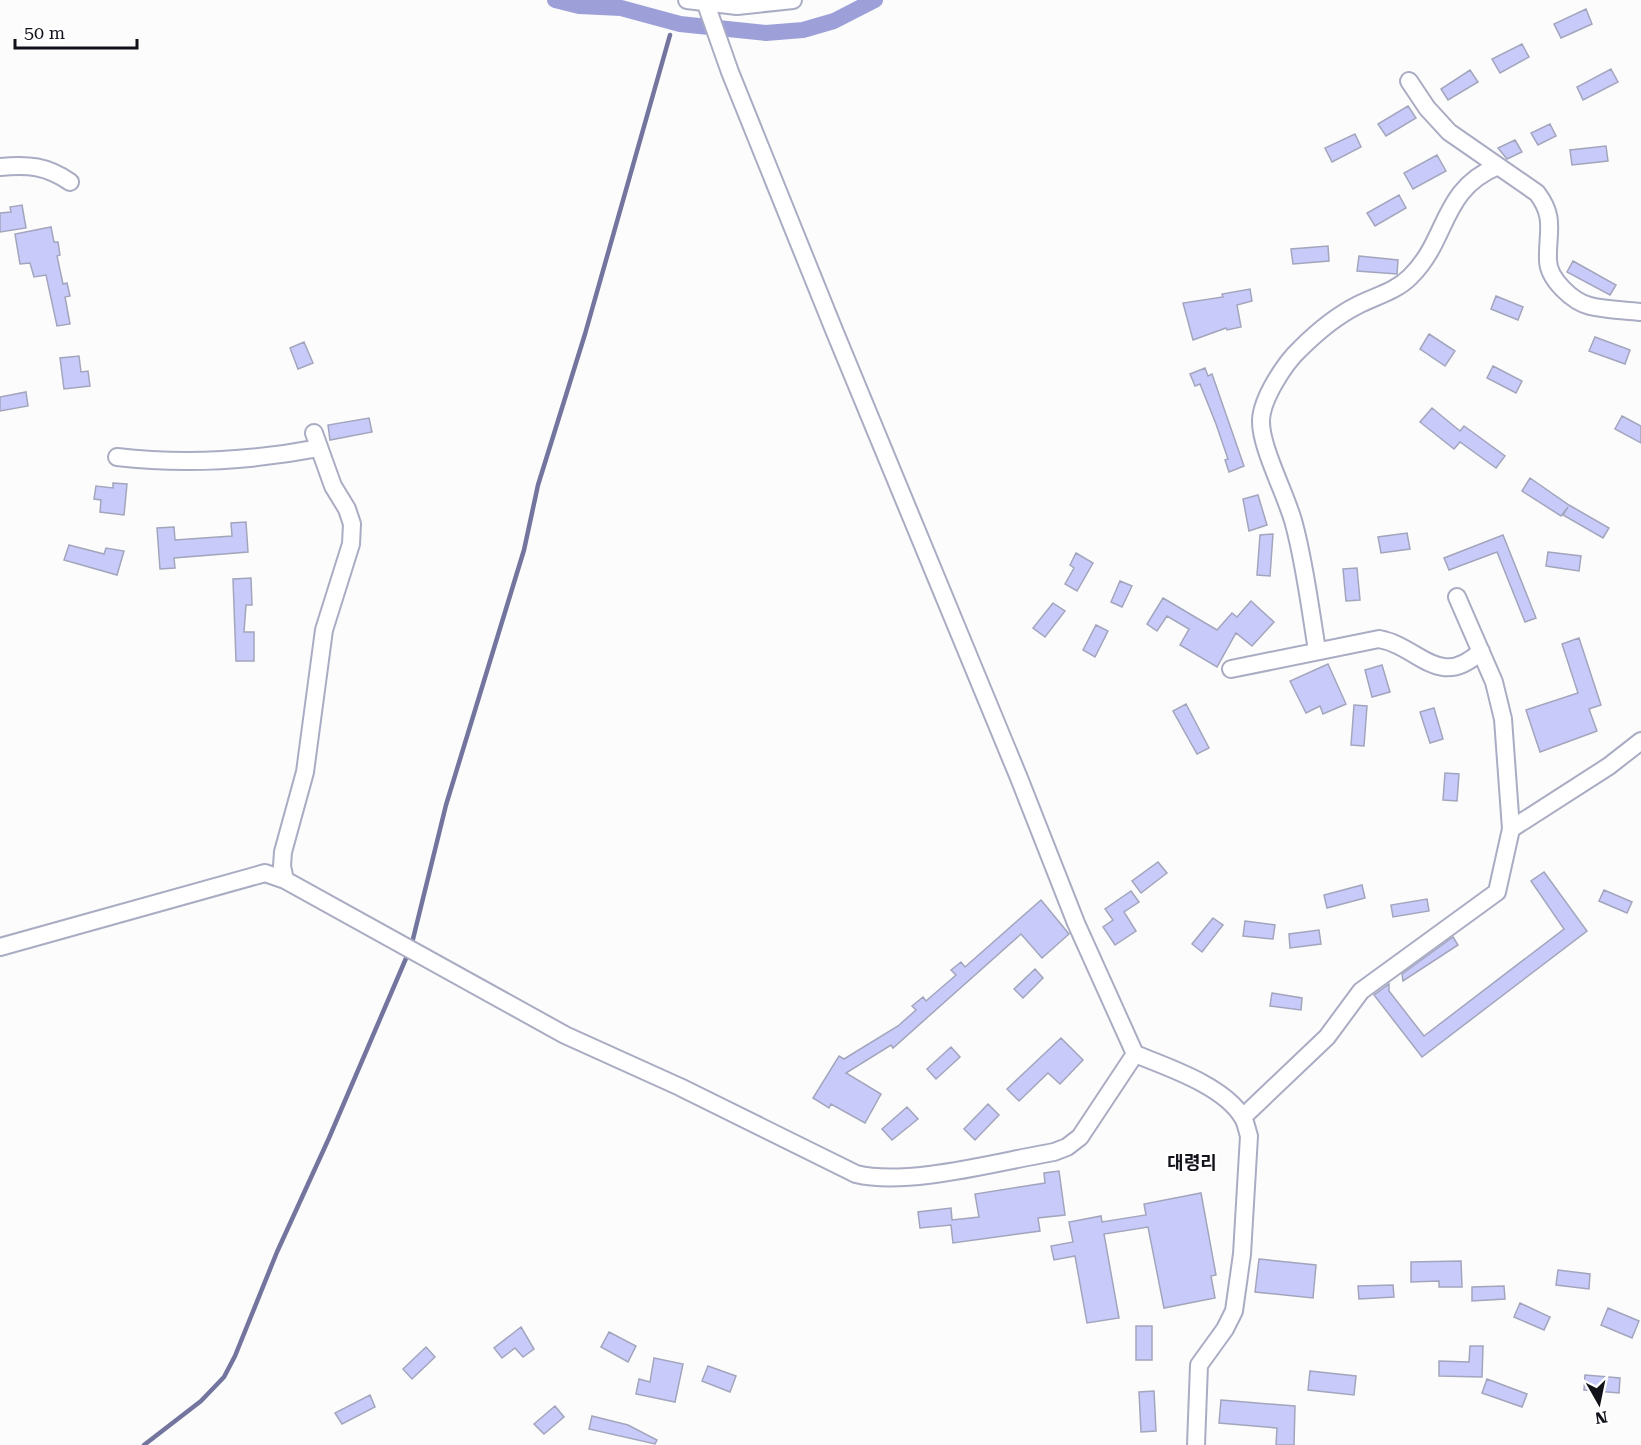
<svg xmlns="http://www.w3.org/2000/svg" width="1641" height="1445" viewBox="0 0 1641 1445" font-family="'Roboto Serif','Noto Sans KR',serif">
<rect width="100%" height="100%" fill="#fbfcfb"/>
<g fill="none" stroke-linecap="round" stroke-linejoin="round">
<path stroke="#73759f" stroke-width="4.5" d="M412 943 446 805 524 550 538 485 585 334 670 35
M144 1445 201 1401 224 1377 235 1356 277 1252 329 1138 407 956"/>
<path stroke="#9da0d8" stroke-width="16" d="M555 0 579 6 621 8 680 24 766 33 803 30 834 21 875 0"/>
</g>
<path fill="#c8cbf9" stroke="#a3a5bd" stroke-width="1.5" d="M1586 9 1592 24 1561 38 1554 24Z
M1522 44 1529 57 1500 73 1492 59Z
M1611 69 1618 82 1583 100 1577 87Z
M1470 70 1478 82 1448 100 1441 89Z
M1408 106 1416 118 1386 136 1378 124Z
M1550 124 1556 136 1538 145 1531 133Z
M1355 134 1361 147 1332 162 1325 148Z
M1515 140 1522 152 1507 159 1498 148Z
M1606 146 1608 161 1572 165 1570 150Z
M1437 155 1446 171 1413 189 1404 173Z
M1399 195 1406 208 1375 226 1367 213Z
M22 205 26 228 0 232V213L11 212 10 207Z
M51 227 54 242H58L60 255 57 256 63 284 67 283 70 296 65 297 70 324 57 326 46 275 34 277 30 263 20 264 15 234Z
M1328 246 1329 261 1293 264 1291 249Z
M1359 256 1398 260 1397 274 1357 271Z
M1573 261 1616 285 1610 295 1567 272Z
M1250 289 1252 301 1237 305 1241 327 1227 330 1226 328 1193 340 1183 303 1223 297 1222 294Z
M1496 296 1523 307 1518 320 1491 309Z
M1429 334 1455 351 1445 366 1420 349Z
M1595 337 1630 350 1625 364 1589 351Z
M304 342 313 363 298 369 290 348Z
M79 356 81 372 88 371 90 386 64 389 60 358Z
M1493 366 1522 381 1516 393 1487 378Z
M1205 368 1208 376 1212 374 1244 466 1229 472 1225 460 1228 459 1216 424 1200 384 1195 386 1190 374Z
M26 392 28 406 0 411V397Z
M1432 408 1460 431 1464 426 1505 456 1496 468 1460 442 1454 449 1420 422Z
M1622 416 1641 426V443L1615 429Z
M369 418 372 432 330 440 328 425Z
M1530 478 1569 505 1609 528 1603 538 1563 515 1568 507 1561 516 1522 491Z
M113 483 127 484 124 515 100 512 101 500 94 499 96 486 113 488Z
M1258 495 1267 525 1249 531 1243 499Z
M246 522 248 552 174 558 175 568 160 569 157 528 174 527 175 540 232 536 231 523Z
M1407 533 1410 549 1381 553 1378 537Z
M1273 534 1270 576 1257 575 1260 535Z
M1503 535 1536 618 1525 622 1497 552 1449 570 1444 558Z
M69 545 104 554 106 548 124 551 117 575 64 560Z
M1548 552 1581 556 1579 571 1546 566Z
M1076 553 1093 563 1077 591 1065 584 1074 568 1070 565Z
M1357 568 1360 600 1346 601 1343 569Z
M251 578 252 605H246L244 632H254V661H236L233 579Z
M1120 581 1132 586 1122 607 1111 602Z
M1163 598 1217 630 1232 613 1237 617 1251 601 1274 622 1252 646 1236 633 1217 667 1180 645 1189 629 1167 616 1157 631 1147 624Z
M1053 603 1065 611 1045 637 1033 628Z
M1096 625 1108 631 1095 657 1083 650Z
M1579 638 1601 705 1589 709 1597 731 1540 752 1526 710 1578 693 1562 644Z
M1328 664 1346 704 1323 714 1320 706 1306 713 1290 681Z
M1382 665 1390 692 1372 697 1365 670Z
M1186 704 1209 748 1197 754 1173 711Z
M1354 705 1367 706 1364 746 1351 745Z
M1434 708 1443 739 1430 743 1420 712Z
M1445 773 1459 774 1457 801 1443 800Z
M1158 862 1167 873 1141 893 1132 881Z
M1544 872 1587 931 1422 1057 1374 995 1389 984V991L1424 1036 1564 929 1531 881Z
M1362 885 1365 898 1327 908 1324 895Z
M1604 890 1632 902 1627 913 1599 901Z
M1131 891 1139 902 1124 912 1136 931 1115 945 1103 927 1113 920 1105 909Z
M1427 899 1429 911 1393 917 1391 905Z
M1041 900 1069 934 1042 958 1021 934 893 1048 891 1045 846 1073 881 1094 865 1123 831 1104 829 1108 813 1098 839 1056 844 1059 898 1026 916 1010 912 1006 923 997 926 1001 956 975 951 970 961 962 965 967Z
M1213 918 1223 925 1202 952 1192 944Z
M1245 921 1275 925 1273 939 1243 936Z
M1319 930 1321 944 1290 948 1289 934Z
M1453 937 1458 945 1403 981 1402 974Z
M1035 969 1043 978 1023 998 1014 989Z
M1272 993 1302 998 1301 1010 1270 1006Z
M1061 1038 1083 1060 1060 1084 1048 1073 1019 1101 1007 1089Z
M951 1047 960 1057 936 1079 927 1069Z
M988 1104 999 1115 975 1140 964 1129Z
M907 1107 918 1119 892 1140 882 1129Z
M1059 1171 1065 1215 1038 1218 1040 1231 953 1243 951 1225 920 1228 918 1212 951 1208 952 1220 979 1217 975 1194 1045 1183 1044 1173Z
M1201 1193 1216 1275 1211 1276 1215 1298 1164 1308 1148 1227 1104 1234 1119 1318 1087 1323 1075 1256 1054 1260 1051 1246 1073 1242 1069 1222 1101 1216 1102 1222 1146 1215 1144 1204Z
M1259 1259 1316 1265 1313 1298 1255 1292Z
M1461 1261 1462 1287H1439V1281L1411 1282V1262Z
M1558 1270 1590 1274 1589 1289 1556 1285Z
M1393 1285 1394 1297 1359 1299 1358 1286Z
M1504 1286 1505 1299 1472 1301V1287Z
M1520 1303 1550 1317 1544 1330 1514 1317Z
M1608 1308 1639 1321 1632 1338 1601 1325Z
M1136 1326H1152V1360H1136Z
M521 1327 534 1349 523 1357 515 1348 502 1358 494 1348Z
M609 1332 636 1346 628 1362 601 1347Z
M1470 1346H1483L1482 1377 1439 1376V1361L1469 1362Z
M426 1347 435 1357 412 1379 403 1369Z
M654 1358 683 1364 675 1402 636 1394 639 1379 650 1382Z
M708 1366 736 1376 730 1392 702 1381Z
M1310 1371 1356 1376 1354 1395 1308 1390Z
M1585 1375 1620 1378 1619 1393 1584 1390Z
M1487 1379 1527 1394 1522 1407 1482 1393Z
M1154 1391 1156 1431 1141 1432 1139 1392Z
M370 1395 375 1407 342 1424 335 1413Z
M1221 1400 1295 1406 1294 1445H1276L1277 1428 1219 1423Z
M555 1406 564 1417 544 1434 534 1424Z
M592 1416 628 1425 657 1440 655 1444 589 1429Z"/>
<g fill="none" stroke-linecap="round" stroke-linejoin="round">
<g stroke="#aaacc4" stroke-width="20">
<path id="minor" d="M687 0 737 6 793 0
M706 4 730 72 834 330 1019 778 1076 923 1135 1054C1167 1067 1225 1086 1243 1118 1246 1123 1247 1130 1249 1136L1242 1254 1234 1311 1225 1329 1199 1365 1196 1445
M1409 81 1427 108 1449 132 1537 193C1556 218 1547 232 1548 260 1548 279 1573 302 1590 306 1606 310 1624 310 1641 312
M0 167C28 164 47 166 70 182
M117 457C186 465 251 461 319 448
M1317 650C1310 608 1305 565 1294 524 1287 496 1260 447 1261 420 1262 398 1285 363 1300 349 1317 332 1336 316 1358 305 1376 296 1396 291 1410 277 1449 239 1440 190 1498 166
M1231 669 1379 639C1419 646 1439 691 1481 651
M1511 829 1609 766 1641 741
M285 880 282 866 283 852 305 772 324 630 351 544 352 524 347 509 333 486 314 433
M0 947 265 873 285 880 565 1035 680 1087 856 1174C908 1187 1000 1161 1054 1152L1067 1147 1080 1137 1135 1054
M1243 1117 1327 1037 1361 991 1497 892 1511 829 1503 719 1494 682 1457 597"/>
</g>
<use href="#minor" stroke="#fff" stroke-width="16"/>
</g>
<g text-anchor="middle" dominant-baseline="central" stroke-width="4.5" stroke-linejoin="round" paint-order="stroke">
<g font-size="18" font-weight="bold" fill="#11121a" stroke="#fff">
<text x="1192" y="1162">대령리</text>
</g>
</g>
<g transform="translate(1599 1403) rotate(171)" stroke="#ffffff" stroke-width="4.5" paint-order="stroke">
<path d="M0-4.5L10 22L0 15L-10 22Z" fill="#11121a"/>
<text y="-9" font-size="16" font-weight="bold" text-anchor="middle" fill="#11121a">N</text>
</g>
<path d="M15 39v9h122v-9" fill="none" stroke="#11121a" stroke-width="3"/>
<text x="24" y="39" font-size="18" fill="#11121a" stroke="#ffffff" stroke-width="4.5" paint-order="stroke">50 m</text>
</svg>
